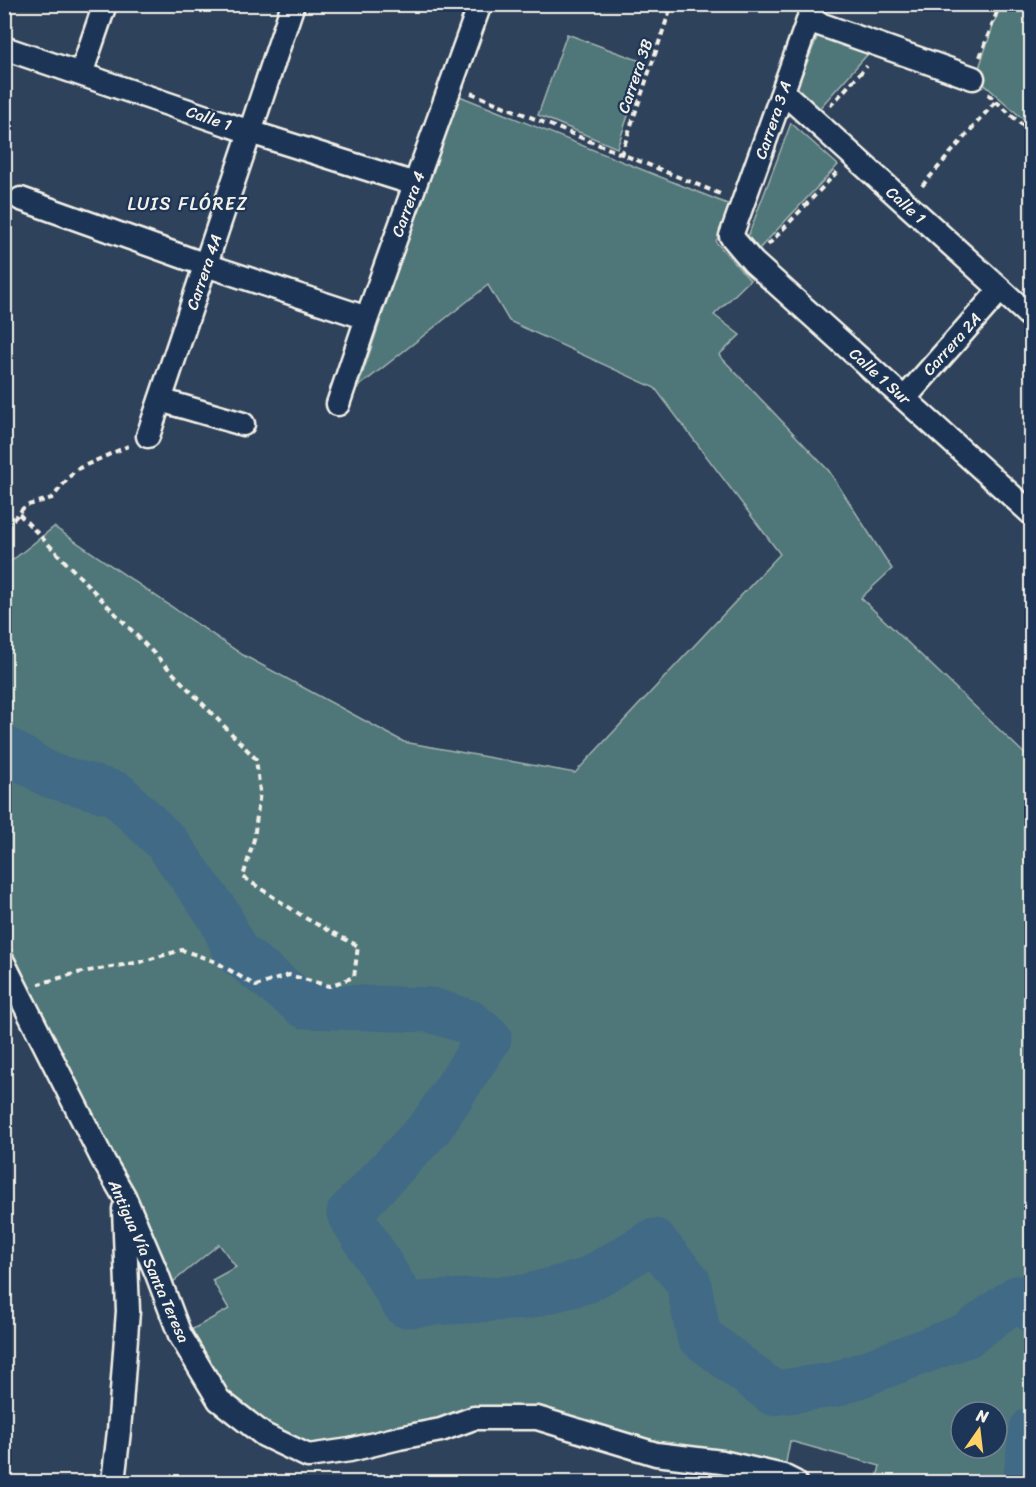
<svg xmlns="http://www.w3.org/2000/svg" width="1036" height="1487" viewBox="0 0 1036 1487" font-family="Sriracha,sans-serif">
<rect width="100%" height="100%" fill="#2f425b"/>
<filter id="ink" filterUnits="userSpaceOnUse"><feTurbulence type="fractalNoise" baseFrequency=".0167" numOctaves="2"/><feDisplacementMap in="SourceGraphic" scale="12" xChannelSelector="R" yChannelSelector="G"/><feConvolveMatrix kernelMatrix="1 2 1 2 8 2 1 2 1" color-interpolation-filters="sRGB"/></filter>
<g filter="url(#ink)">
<path fill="#507679" stroke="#a2b4b0" stroke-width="1.5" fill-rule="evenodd" d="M1000 5H1031V126L976 77Z
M820 30 874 47 818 110 796 90Z
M567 34 646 63 617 148 538 115Z
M457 95 730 205 716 242 750 280 714 315 740 335 719 355 829 471 892 569 861 598 1031 760V1482H876L880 1466 790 1441 784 1473 591 1427 534 1410 332 1446 274 1449 187 1355 191 1330 229 1309 212 1280 236 1267 219 1244 167 1287 99 1129 5 936 4 655 7 648 5 646V566L54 527 243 655 404 742 575 773 780 554 655 388 509 321 488 285 358 387ZM961 1412H997V1448H961Z
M791 123 838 165 757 251 747 239Z"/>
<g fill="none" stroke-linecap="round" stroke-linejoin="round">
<path stroke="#3f6a86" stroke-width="45" d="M4 748 49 775 117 794 167 843 220 917 236 952 305 1006 431 1010 469 1022 489 1038 431 1127 349 1213 405 1305 525 1297 586 1281 654 1241 688 1281 699 1336 773 1393 834 1385 967 1335 1017 1298 1032 1310
M1025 1482 1032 1429"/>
<g stroke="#f4f1e8" stroke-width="27">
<path id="minor" d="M814 4 731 236 753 262 1032 514
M808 20 973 78
M4 48 250 132 415 184
M81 74 105 4
M783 92 1032 318
M21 199 206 265 367 318
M905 398 1000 290
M160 400 243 424
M338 404 367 318 480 4
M148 436 293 4
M4 964 103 1160 124 1196 157 1274 180 1335 219 1400 264 1435 308 1456 350 1450 399 1438 441 1430 474 1418H537L656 1454 722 1462 783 1476 795 1482
M113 1482 119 1431 128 1311 124 1209"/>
</g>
<path stroke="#f4f1e8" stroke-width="4" stroke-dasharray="6 4.5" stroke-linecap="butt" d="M980 57 1000 4
M471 93 723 195
M988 94 1032 134
M830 106 867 66
M621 155 672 4
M922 186 995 102
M768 245 837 172
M19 514 256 759 260 792 254 839 243 877 307 919 358 946 354 977 329 986 289 975 256 986 216 962 182 950 140 962 77 973 39 984
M4 538 7 527 25 506 52 498 75 470 128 446"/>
<use href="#minor" stroke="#1d3557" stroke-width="22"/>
</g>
</g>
<g text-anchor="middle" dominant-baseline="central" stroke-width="4.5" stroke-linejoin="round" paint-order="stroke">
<g font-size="16" fill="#f4f1e8" stroke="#1d3557">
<text transform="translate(635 76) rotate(-71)">Carrera 3B</text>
<text transform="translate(209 118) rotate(19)">Calle 1</text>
<text transform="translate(773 120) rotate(-71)">Carrera 3 A</text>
<text transform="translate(408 204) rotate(-70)">Carrera 4</text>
<text transform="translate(906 205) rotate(42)">Calle 1</text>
<text transform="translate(204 272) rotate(-71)">Carrera 4A</text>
<text transform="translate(952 344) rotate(-48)">Carrera 2A</text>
<text transform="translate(880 376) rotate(42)">Calle 1 Sur</text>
<text transform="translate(149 1261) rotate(66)">Antigua Vía Santa Teresa</text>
</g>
<g font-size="18" letter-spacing="1.5" fill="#f4f1e8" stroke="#1d3557">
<text x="188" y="204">LUIS FLÓREZ</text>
</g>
</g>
<rect width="1036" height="1487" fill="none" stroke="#1d3557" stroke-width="24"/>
<rect x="12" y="12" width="1012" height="1463" fill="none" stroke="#f4f1e8" stroke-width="2" filter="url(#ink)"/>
<g transform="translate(979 1430) rotate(14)"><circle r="28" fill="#1d3557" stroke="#738091" stroke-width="1.5"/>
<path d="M0-4.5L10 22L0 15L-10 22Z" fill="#ffd166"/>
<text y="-9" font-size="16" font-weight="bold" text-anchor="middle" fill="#f4f1e8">N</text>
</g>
</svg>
